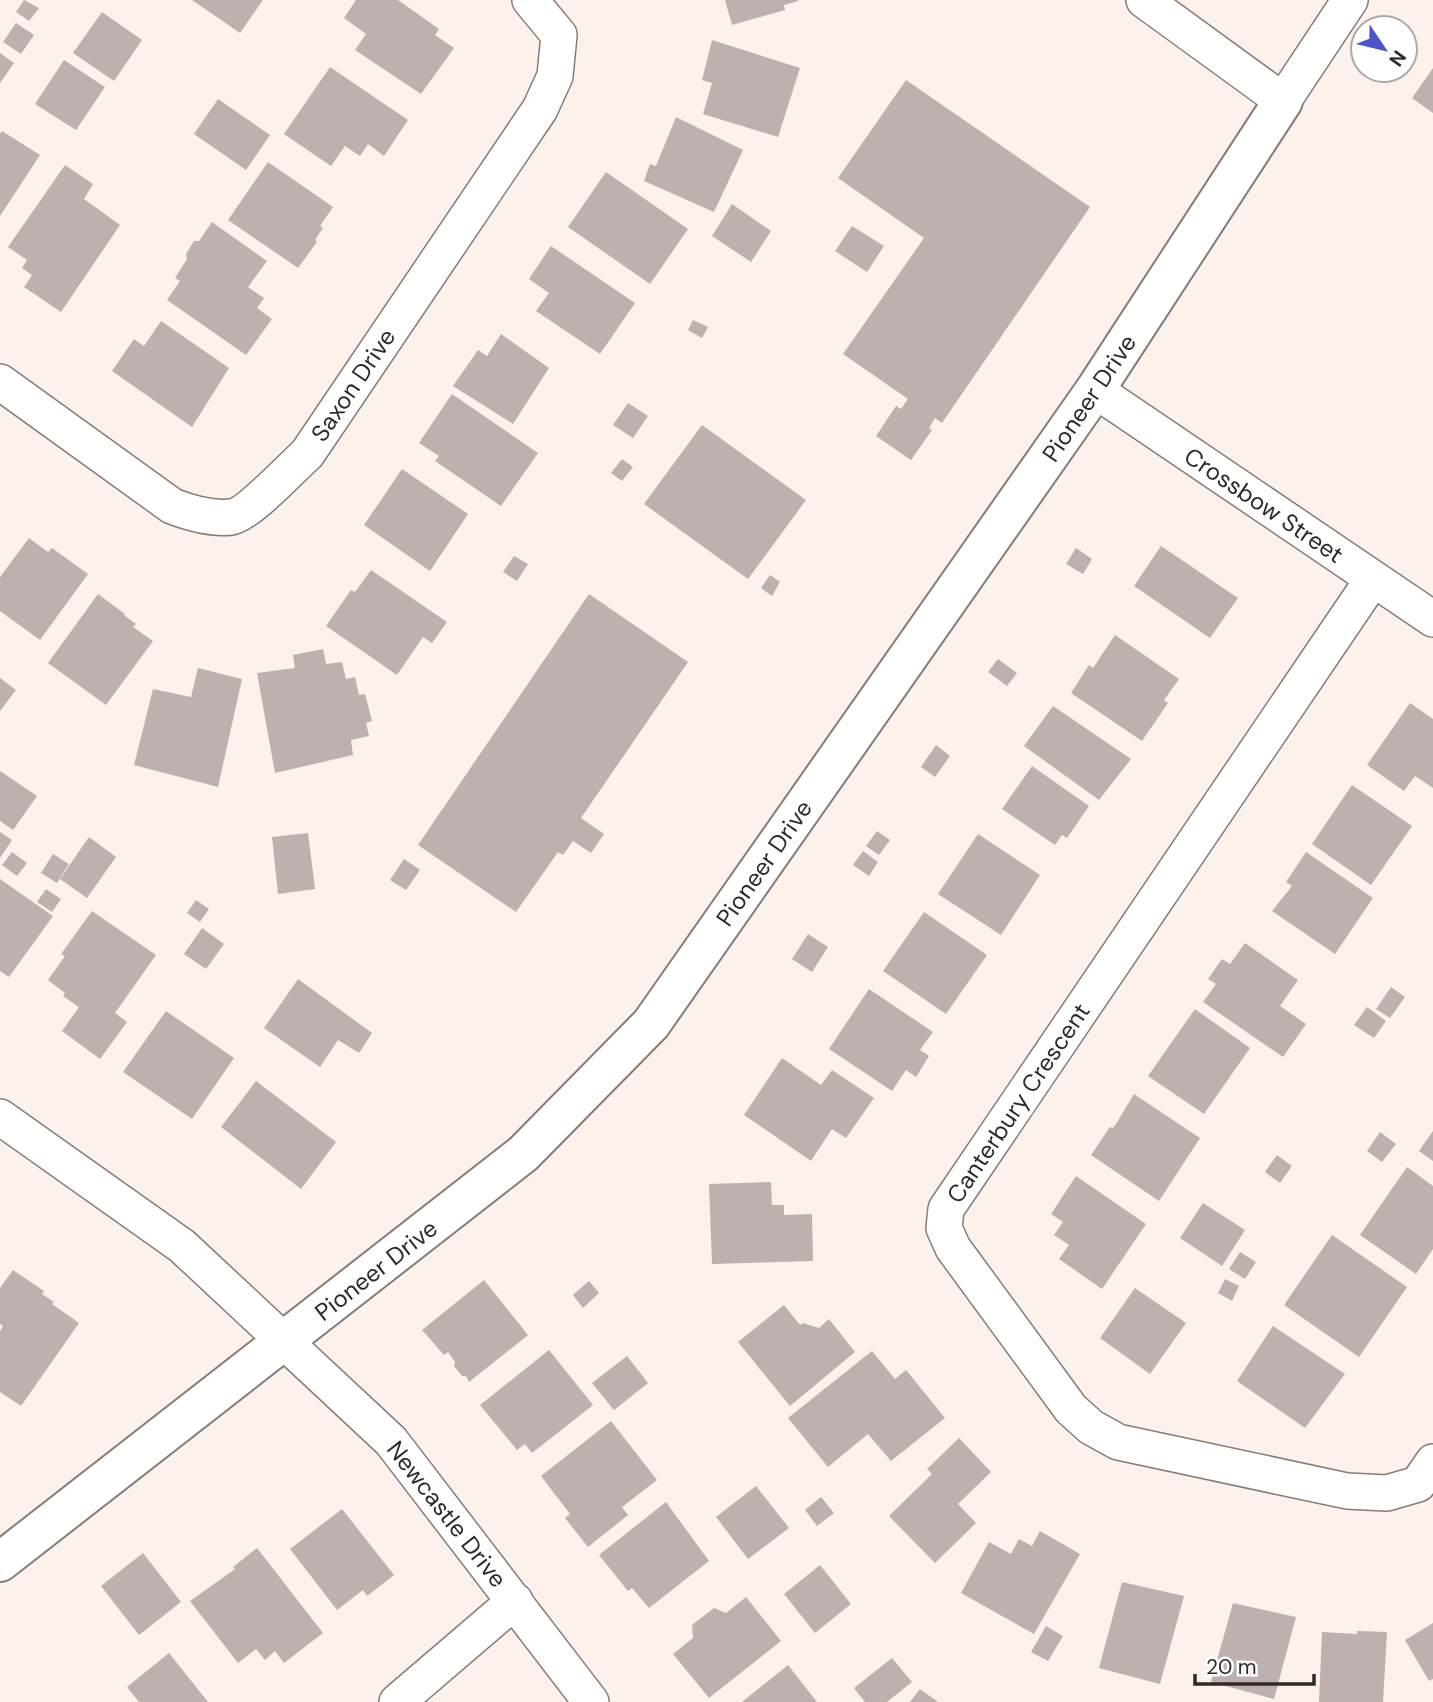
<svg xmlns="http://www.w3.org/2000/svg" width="1433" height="1702" viewBox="0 0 1433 1702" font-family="'DM Sans',sans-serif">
<rect width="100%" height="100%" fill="#fdf1eb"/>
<path fill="#bdb0af" d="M24 0 39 8 29 21 16 12Z
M192 0H263L240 33Z
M356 0H398L439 29 435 35 454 48 421 94 355 50 366 34 344 18Z
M725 0H798V1L784 5 785 10 732 25Z
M102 12 142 40 114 81 73 53Z
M16 23 34 35 21 54 3 42Z
M712 40 800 68 778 137 703 114 712 83 702 80Z
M0 53 14 63 0 83Z
M64 60 105 87 76 130 35 104Z
M330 67 408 120 384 156 368 144 360 156 345 146 331 166 284 134Z
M1433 68V113L1412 98Z
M906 80 1090 207 942 423 935 418 929 428 932 430 911 460 876 436 896 406 901 409 908 399 843 354 924 238 838 178Z
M218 99 270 135 246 170 194 134Z
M676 117 743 150 714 212 644 181 650 164 656 166Z
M2 131 40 155 0 216V134Z
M268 162 333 207 320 226 323 228 315 240 317 242 298 268 228 220Z
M65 165 93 184 84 199 120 225 61 312 24 287 32 275 22 268 27 260 8 247Z
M606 172 688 229 650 284 568 227Z
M732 204 771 231 751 262 712 236Z
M212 222 267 261 248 287 264 298 257 308 272 319 246 355 167 300 180 281 175 278 187 259 186 254 194 241H199Z
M852 226 884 246 867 272 835 251Z
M551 246 635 303 600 354 536 311 549 293 529 279Z
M693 320 708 327 702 338 688 330Z
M161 321 229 368 192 427 112 371 134 339 144 346Z
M501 334 549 368 513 424 453 386 478 350 487 356Z
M452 394 538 453 501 506 435 461 439 456 419 443Z
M628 403 648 416 633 438 613 425Z
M702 425 806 500 748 579 644 504Z
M622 459 633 467 622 481 611 473Z
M402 469 468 514 430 571 364 525Z
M29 538 48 552 52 548 88 574 40 640 0 611V577Z
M1161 546 1238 598 1210 638 1134 586Z
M1076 548 1092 559 1083 574 1066 564Z
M514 556 528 564 517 581 503 572Z
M371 570 447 622 432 643 423 637 397 675 326 626 351 590 355 592Z
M770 575 780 582 772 596 761 588Z
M98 594 125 614 124 615 136 624 133 627 153 641 106 705 48 663Z
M589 594 688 662 581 818 604 834 591 853 573 841 563 855 558 852 516 912 418 845Z
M1115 635 1179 679 1164 700 1168 703 1142 741 1071 693 1089 665 1093 668Z
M323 649 326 664 342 662 346 679 355 677 359 695 365 694 372 721 366 723 369 736 351 740 353 755 275 773 257 673 295 668 293 655Z
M998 659 1017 673 1007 686 988 672Z
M198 668 242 679 218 787 134 765 153 689 191 697Z
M0 678 16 690 0 711Z
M1410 703 1433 719V788L1415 776 1404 791 1367 765Z
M1053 706 1131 759 1099 800 1024 746Z
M936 745 950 756 935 777 921 767Z
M1032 766 1089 806 1067 838 1062 835 1055 845 1002 809Z
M0 771 37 796 13 830 0 821Z
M1352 785 1412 826 1371 885 1312 844Z
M877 831 890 840 879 855 866 846Z
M0 832 12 840 0 858Z
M308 833 315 889 278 894 272 837Z
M978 834 1040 875 1001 935 938 894Z
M89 837 116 857 87 898 60 879Z
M863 851 878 862 869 876 853 865Z
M12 852 27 863 17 876 2 865Z
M1306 852 1373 898 1335 954 1272 911 1292 886 1286 882Z
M53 854 69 864 57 883 41 873Z
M404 859 420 870 406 890 390 880Z
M0 879 53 916 9 977 0 971Z
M46 889 61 899 52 912 37 902Z
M196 900 209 909 200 922 187 913Z
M92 911 156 955 115 1013 127 1022 100 1059 62 1031 79 1007 63 996 65 993 48 980 65 956 61 954Z
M924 912 987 955 946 1014 883 971Z
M202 928 224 944 206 969 184 954Z
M808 934 828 947 812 972 792 959Z
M1245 943 1298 980 1280 1006 1306 1024 1283 1057 1203 1002 1216 984 1208 979 1222 959 1230 964Z
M298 979 372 1033 359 1053 338 1040 320 1067 264 1028Z
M1391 987 1405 997 1390 1018 1376 1009Z
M869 989 933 1032 920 1050 929 1056 916 1077 906 1070 892 1091 829 1049Z
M1367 1007 1386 1021 1374 1038 1354 1025Z
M1195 1009 1250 1048 1204 1114 1148 1076Z
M166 1011 234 1058 192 1119 123 1072Z
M782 1058 821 1085 832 1070 874 1098 846 1138 832 1129 811 1161 744 1115Z
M256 1081 336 1142 301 1189 221 1127Z
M1134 1094 1200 1138 1159 1201 1091 1155 1110 1127 1113 1128 1116 1124Z
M1433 1131V1161L1419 1151Z
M1380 1132 1396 1144 1382 1162 1367 1151Z
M1277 1155 1292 1166 1280 1183 1265 1172Z
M1407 1167 1433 1186V1249L1416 1274 1360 1235Z
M1076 1176 1146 1224 1102 1289 1059 1259 1069 1245 1054 1235 1063 1222 1051 1214Z
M771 1182 772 1205H784V1215L812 1214 813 1261 712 1264 709 1184Z
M1203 1203 1245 1230 1222 1266 1180 1238Z
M1332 1235 1407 1287 1359 1357 1284 1305Z
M1240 1252 1256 1262 1245 1279 1229 1269Z
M13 1270 44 1291 42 1294 54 1302 52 1304 79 1323 21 1406 0 1392V1331L3 1326 0 1324V1288Z
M1225 1279 1239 1286 1232 1301 1218 1293Z
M484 1280 528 1335 469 1382 466 1376H462L454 1366 455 1362 448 1352 444 1355 422 1330Z
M589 1281 599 1293 583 1308 573 1295Z
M1135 1288 1186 1323 1150 1374 1100 1338Z
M784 1305 800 1325 803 1323 819 1328 829 1319 855 1352 790 1406 738 1342Z
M1273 1326 1345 1374 1305 1428 1237 1381Z
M549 1350 593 1405 532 1453 525 1444 517 1450 480 1405Z
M872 1351 895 1379 906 1370 945 1418 891 1461 868 1434 828 1467 788 1418Z
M627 1356 648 1383 614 1410 592 1383Z
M611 1421 657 1480 622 1507 628 1515 588 1547 565 1518 570 1514 541 1476Z
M959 1438 991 1472 958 1504 976 1523 935 1563 889 1516 932 1474 927 1469Z
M756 1486 789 1528 748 1559 716 1517Z
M821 1497 834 1513 817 1526 805 1510Z
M666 1502 709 1561 649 1608 632 1588 628 1591 599 1555Z
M342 1509 394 1575 367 1596 363 1590 337 1610 290 1549Z
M1040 1531 1080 1554 1034 1634 961 1593 989 1542 1011 1554 1019 1539 1032 1546Z
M257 1548 323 1633 284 1663 275 1651 265 1660 256 1649 238 1663 190 1601 235 1569 233 1567Z
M143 1553 181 1602 139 1635 101 1586Z
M820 1565 851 1604 815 1633 784 1594Z
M1122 1582 1184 1596 1160 1684 1099 1668Z
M746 1597 781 1641 709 1698 673 1654 693 1638 692 1625 714 1608 726 1613Z
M1233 1603 1296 1617 1274 1699 1211 1682Z
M1433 1623V1679L1429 1681 1405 1640Z
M1046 1626 1063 1636 1048 1661 1031 1652Z
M1357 1631 1387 1632 1383 1702H1319L1322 1632 1357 1634Z
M169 1653 208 1702H139L127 1687Z
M892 1658 912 1682 887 1702H865L854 1688Z
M788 1665 817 1702H742Z
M920 1689 938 1702H910Z"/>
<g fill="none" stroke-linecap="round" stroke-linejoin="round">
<g stroke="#867c76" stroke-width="38">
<path id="minor" d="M1144 0 1283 101 1350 0
M0 382 172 506C190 513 212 519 231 517 248 515 292 467 307 454L540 109 555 76 559 35 530 0
M1095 390 1433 619
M1373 579 946 1209 944 1228 953 1248 1071 1409 1091 1427 1118 1442 1347 1491 1387 1493 1418 1484 1433 1462
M0 1117 182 1246 391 1441 591 1702
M397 1702 515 1601"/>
</g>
<g stroke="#867c76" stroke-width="42">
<path id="tertiary" d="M0 1562 523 1154 651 1024 1095 390 1283 101"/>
</g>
<use href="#minor" stroke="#fff" stroke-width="35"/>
<use href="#tertiary" stroke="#fff" stroke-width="38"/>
</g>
<g text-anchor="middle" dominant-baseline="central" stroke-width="7" stroke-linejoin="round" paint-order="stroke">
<g font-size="24" fill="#2f2a28" stroke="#fff">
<text transform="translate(353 385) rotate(-56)">Saxon Drive</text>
<text transform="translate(1089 398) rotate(-56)">Pioneer Drive</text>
<text transform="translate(1264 505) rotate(34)">Crossbow Street</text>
<text transform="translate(764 863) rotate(-55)">Pioneer Drive</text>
<text transform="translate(1018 1103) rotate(-56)">Canterbury Crescent</text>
<text transform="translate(376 1270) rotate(-38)">Pioneer Drive</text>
<text transform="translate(447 1514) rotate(52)">Newcastle Drive</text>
</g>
</g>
<g transform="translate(1384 49) rotate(125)"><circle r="33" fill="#ffffff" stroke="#acaaa9" stroke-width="2"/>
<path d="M0-5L12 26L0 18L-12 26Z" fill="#4b56cb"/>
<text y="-10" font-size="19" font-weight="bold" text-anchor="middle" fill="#2f2a28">N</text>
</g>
<path d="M1195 1674v10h119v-10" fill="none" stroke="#2f2a28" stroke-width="3.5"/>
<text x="1206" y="1674" font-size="21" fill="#2f2a28" stroke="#ffffff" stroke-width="5" paint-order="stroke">20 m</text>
</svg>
